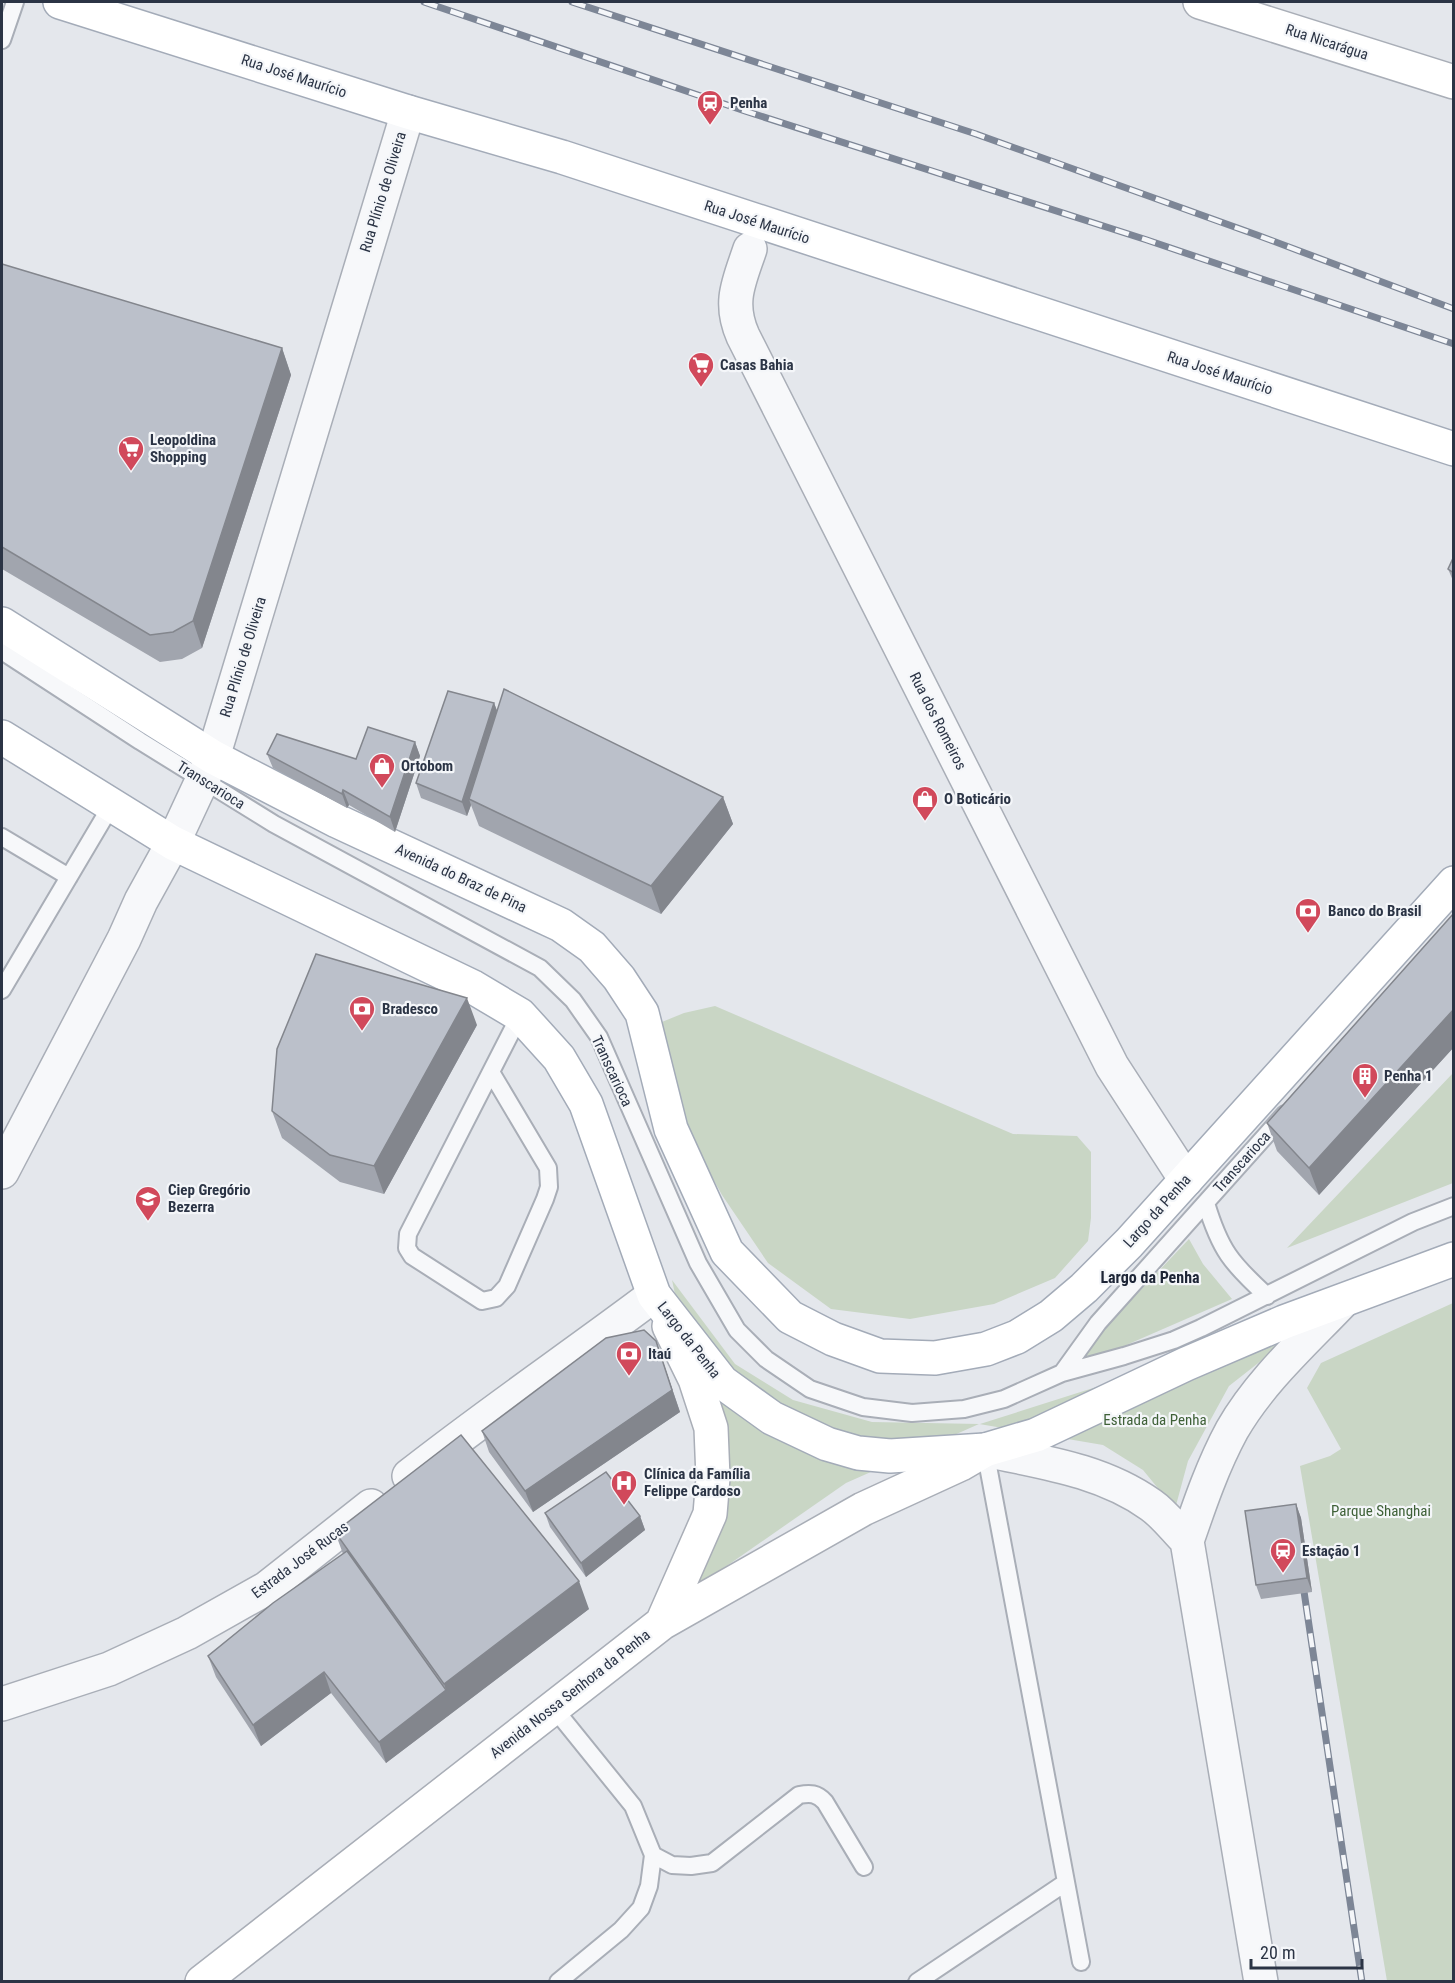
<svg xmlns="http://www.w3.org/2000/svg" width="1455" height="1983" viewBox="0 0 1455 1983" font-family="'Roboto Condensed',sans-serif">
<rect width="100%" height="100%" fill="#e4e7ec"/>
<path fill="#c9d6c5" d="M715 1006 1013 1134 1077 1136 1091 1152V1218L1088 1241 1055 1278 994 1304 910 1319 831 1309 768 1263 722 1195 683 1125 657 1024 684 1013Z
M1453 1073V1183L1287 1248Z
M1189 1239 1203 1264 1232 1299 1062 1373Z
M672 1280 735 1364 793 1400 872 1422 980 1424 1317 1317 1229 1386 1188 1461 1175 1509 1143 1470 1103 1445 979 1424 846 1483 685 1595 708 1524 702 1422Z
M1453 1303V1981H1387L1300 1466 1330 1456 1341 1449 1307 1388 1321 1363Z"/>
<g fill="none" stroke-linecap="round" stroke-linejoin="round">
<g stroke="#a9aeb7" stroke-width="20">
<path id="lane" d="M2 40 15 2
M2 651 140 741 274 824 540 968 573 1000 599 1037 698 1263 737 1330 766 1359 810 1389 863 1407 912 1413 964 1409 1004 1399 1062 1373 1124 1356 1174 1340 1201 1328 1413 1222 1454 1206
M2 837 69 877
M2 990 111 806
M491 1072 548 1168 549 1187 545 1199 507 1286 496 1298 482 1301 412 1256 407 1248 408 1234 520 1015
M1206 1203C1220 1250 1231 1263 1267 1296
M1062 1373 1098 1323 1285 1114
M985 1450 1081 1962
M553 1707 633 1806 653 1855 649 1886 641 1908 621 1930 558 1982
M653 1855 672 1865 691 1866 712 1863 799 1795C810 1793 817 1793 825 1802L864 1867
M917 1982 1065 1883"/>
</g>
<g stroke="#a9aeb7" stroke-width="36">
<path id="street" d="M750 249C739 282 728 302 743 336L1112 1066 1186 1180
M2 1172 124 939 141 901 173 843 213 757 408 112
M985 1450C1042 1462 1102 1470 1151 1505 1164 1514 1175 1529 1187 1541
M409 1476C489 1413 573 1356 654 1295
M2 1704 109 1669 187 1633 267 1588 371 1506
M1261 1982 1187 1541C1200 1503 1213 1465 1232 1430 1260 1381 1304 1342 1343 1301"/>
</g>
<g stroke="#a9aeb7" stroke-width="36">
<path id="secondary" d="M1200 2 1454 82
M662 1623 863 1509 961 1464 985 1450
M202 1982 662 1623 710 1514 713 1478 711 1428 695 1379 669 1326"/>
</g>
<g stroke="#a3abb8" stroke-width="36">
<path id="primary" d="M60 2 408 112 562 157 1454 449
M2 624 213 757 337 821 561 925 592 947 619 978 642 1013 671 1129 727 1252 790 1317 833 1339 880 1356 935 1358 986 1349 1017 1337 1051 1316 1084 1288 1129 1243 1454 883
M2 737 173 843 473 987 520 1015 559 1058 586 1104 654 1295 722 1382 772 1418 827 1444 858 1453 890 1456 985 1450 1036 1435 1186 1364 1284 1322 1454 1259"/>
</g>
<use href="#lane" stroke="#f7f8fa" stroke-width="16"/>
<use href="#street" stroke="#f7f8fa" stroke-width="33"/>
<use href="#secondary" stroke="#fff" stroke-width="33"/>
<use href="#primary" stroke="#fff" stroke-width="33"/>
<g stroke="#7d8696" stroke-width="7">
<path id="rail" d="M424 2 745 111 1147 240 1454 344
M572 2 976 134 1257 235 1454 309
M1302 1578 1362 1982"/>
</g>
<use href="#rail" stroke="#f4f6f9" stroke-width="4.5" stroke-dasharray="14" stroke-linecap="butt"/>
</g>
<path fill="#a1a5ae" d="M2 264 282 348 291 375 202 648 182 659 160 662 2 569Z
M1454 556V583L1448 569Z
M494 703 497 711 723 797 733 824 661 914 479 826 471 805 467 816 421 798 416 783Z
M415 742 420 756 395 832 349 805 347 808 273 768 267 754 356 759Z
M1454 913V1047L1319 1195 1277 1151 1267 1123Z
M477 1025 384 1194 340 1182 282 1138 272 1111Z
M663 1362 680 1412 533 1512 489 1452 482 1431Z
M1296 1504 1301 1518 1312 1592 1261 1599 1256 1585Z
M545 1513 640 1516 645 1530 586 1577 550 1527Z
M335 1532 589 1609 386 1763 331 1693 261 1746 216 1677 208 1656 343 1554Z"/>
<path fill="#83868d" d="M282 348 291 375 202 648 193 621Z
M494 703 500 718 469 799 471 805 467 816 462 802Z
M415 742 420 756 395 832 390 817Z
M343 790 349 805 347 808 342 794Z
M723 797 733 824 661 914 651 886Z
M467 998 477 1025 384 1194 374 1166Z
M1454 1009V1047L1319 1195 1309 1168Z
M656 1341 680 1412 533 1512 525 1491Z
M1296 1504 1301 1518 1312 1592 1307 1578Z
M640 1516 645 1530 586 1577 581 1563Z
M579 1581 589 1609 386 1763 379 1742 446 1690 444 1684Z
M324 1672 331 1693 261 1746 253 1725Z"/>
<path fill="#bbc0ca" stroke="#83868d" stroke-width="1.5" d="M2 264 282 348 193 621 173 632 150 635 2 547Z
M1454 556V573L1448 569Z
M504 689 723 797 651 886 469 799Z
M448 691 494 703 462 802 416 783Z
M368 727 415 742 390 817 343 790 342 794 267 754 277 734 356 759Z
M1454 913V1009L1309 1168 1267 1123Z
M316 954 467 998 374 1166 330 1155 272 1111 277 1049Z
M644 1330 656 1341 672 1390 525 1491 482 1431 606 1338Z
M461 1435 579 1581 444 1684 335 1532Z
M606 1472 640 1516 581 1563 545 1513Z
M1296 1504 1307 1578 1256 1585 1245 1511Z
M347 1551 446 1690 379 1742 324 1672 253 1725 208 1656 273 1603Z"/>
<defs>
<g id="station-pin" transform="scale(1.35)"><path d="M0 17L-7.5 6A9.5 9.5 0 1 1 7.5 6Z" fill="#d1495b" stroke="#f4f6f9"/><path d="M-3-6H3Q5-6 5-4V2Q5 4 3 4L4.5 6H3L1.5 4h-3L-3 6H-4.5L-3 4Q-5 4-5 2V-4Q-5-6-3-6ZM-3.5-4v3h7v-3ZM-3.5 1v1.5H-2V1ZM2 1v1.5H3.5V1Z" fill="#fff"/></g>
<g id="supermarket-pin" transform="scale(1.35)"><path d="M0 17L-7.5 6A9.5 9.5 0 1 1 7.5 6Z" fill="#d1495b" stroke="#f4f6f9"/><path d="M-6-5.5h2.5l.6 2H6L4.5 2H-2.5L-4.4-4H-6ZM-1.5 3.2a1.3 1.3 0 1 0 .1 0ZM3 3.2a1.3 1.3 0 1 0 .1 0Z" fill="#fff"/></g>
<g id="shop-pin" transform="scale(1.35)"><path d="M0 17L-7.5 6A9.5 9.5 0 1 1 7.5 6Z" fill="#d1495b" stroke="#f4f6f9"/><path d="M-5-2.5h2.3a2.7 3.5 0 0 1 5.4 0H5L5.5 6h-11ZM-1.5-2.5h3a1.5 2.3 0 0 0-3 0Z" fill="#fff"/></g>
<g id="bank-pin" transform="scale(1.35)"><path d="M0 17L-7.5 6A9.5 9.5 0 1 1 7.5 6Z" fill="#d1495b" stroke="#f4f6f9"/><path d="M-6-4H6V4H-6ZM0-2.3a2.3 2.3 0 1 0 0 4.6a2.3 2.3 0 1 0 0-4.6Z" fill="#fff"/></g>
<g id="building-pin" transform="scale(1.35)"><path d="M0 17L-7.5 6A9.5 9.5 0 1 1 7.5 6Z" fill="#d1495b" stroke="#f4f6f9"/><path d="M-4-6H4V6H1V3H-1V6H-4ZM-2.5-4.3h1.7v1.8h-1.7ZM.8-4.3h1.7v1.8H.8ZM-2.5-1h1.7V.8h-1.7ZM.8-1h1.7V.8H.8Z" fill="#fff"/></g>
<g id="school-pin" transform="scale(1.35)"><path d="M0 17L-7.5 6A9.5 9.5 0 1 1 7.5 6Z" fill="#d1495b" stroke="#f4f6f9"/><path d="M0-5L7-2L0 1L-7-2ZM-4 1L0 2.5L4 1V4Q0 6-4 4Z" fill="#fff"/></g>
<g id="hospital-pin" transform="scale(1.35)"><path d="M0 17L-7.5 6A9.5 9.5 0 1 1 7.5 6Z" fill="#d1495b" stroke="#f4f6f9"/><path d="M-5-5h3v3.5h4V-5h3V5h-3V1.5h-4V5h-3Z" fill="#fff"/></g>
</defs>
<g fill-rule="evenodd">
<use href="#station-pin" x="710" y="103"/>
<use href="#supermarket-pin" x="701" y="365"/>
<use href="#supermarket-pin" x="131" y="449"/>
<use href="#shop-pin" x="382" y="766"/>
<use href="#shop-pin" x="925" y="799"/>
<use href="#bank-pin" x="1308" y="911"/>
<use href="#bank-pin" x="362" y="1009"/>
<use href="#building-pin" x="1365" y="1076"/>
<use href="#school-pin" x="148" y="1199"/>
<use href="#bank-pin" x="629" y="1354"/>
<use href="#hospital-pin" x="624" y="1483"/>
<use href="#station-pin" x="1283" y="1551"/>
</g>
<g text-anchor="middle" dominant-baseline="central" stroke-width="4.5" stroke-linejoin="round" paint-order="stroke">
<g font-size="15" fill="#2b3445" stroke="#f4f6f9">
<text transform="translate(1327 42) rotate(18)">Rua Nicarágua</text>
<text transform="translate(294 76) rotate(18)">Rua José Maurício</text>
<text transform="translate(383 192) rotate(-73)">Rua Plínio de Oliveira</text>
<text transform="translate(757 222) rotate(18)">Rua José Maurício</text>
<text transform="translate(1220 373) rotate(18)">Rua José Maurício</text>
<text transform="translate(243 657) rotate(-73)">Rua Plínio de Oliveira</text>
<text transform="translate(938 721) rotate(63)">Rua dos Romeiros</text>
<text transform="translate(211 785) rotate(32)">Transcarioca</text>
<text transform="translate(461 878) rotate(25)">Avenida do Braz de Pina</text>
<text transform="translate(612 1071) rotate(65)">Transcarioca</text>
<text transform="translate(1242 1162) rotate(-48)">Transcarioca</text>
<text transform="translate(1157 1211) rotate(-48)">Largo da Penha</text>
<text transform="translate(689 1340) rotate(52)">Largo da Penha</text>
<text transform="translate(300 1560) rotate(-37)">Estrada José Rucas</text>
<text transform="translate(570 1694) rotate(-38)">Avenida Nossa Senhora da Penha</text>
</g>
<g font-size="15" font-weight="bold" fill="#2b3445" stroke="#f4f6f9" text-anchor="start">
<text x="730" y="103">Penha</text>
<text x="720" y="365">Casas Bahia</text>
<text x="150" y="440">Leopoldina<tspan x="150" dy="17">Shopping</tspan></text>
<text x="401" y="766">Ortobom</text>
<text x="944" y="799">O Boticário</text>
<text x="1328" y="911">Banco do Brasil</text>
<text x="382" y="1009">Bradesco</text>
<text x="1384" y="1076">Penha 1</text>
<text x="168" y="1190">Ciep Gregório<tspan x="168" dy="17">Bezerra</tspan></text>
<text x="648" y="1354">Itaú</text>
<text x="644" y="1474">Clínica da Família<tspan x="644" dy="17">Felippe Cardoso</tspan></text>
<text x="1302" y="1551">Estação 1</text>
</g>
<g font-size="15" fill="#3f6138" stroke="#f4f6f9">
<text x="1155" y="1420">Estrada da Penha</text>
<text x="1381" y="1511">Parque Shanghai</text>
</g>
<g font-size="16" font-weight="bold" fill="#1d2536" stroke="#f4f6f9">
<text x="1150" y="1277">Largo da Penha</text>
</g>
</g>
<rect width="1455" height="1983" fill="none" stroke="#2b3445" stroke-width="6"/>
<path d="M1251 1959v9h111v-9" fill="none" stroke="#2b3445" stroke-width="3"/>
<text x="1260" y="1959" font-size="18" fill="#2b3445" stroke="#f4f6f9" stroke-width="4.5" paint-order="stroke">20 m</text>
</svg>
